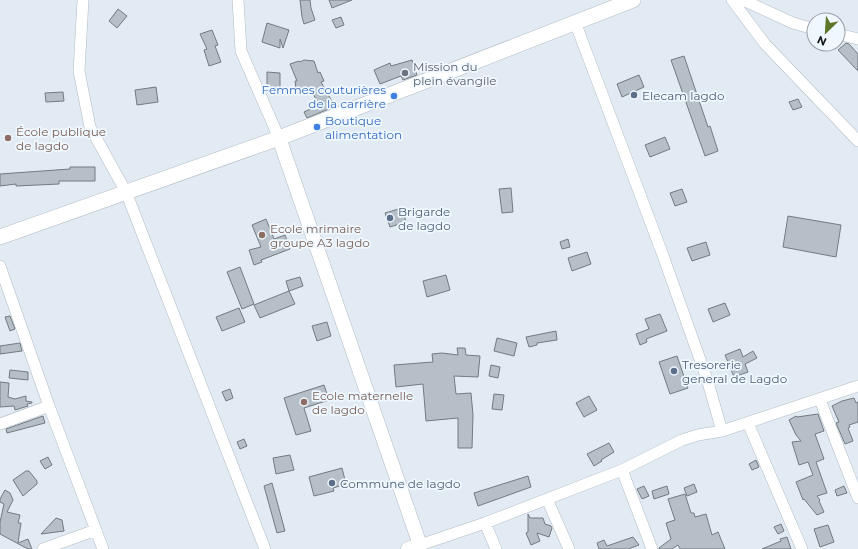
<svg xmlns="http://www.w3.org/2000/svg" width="858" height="549" viewBox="0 0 858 549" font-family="Montserrat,sans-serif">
<rect width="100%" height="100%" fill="#e2ebf3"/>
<path fill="#b6bfc7" stroke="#727a82" d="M300 0H310L311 8 315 20 304 24 302 17Z
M329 0H352L332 8Z
M118 9 127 16 117 28 109 21Z
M341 17 344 25 336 28 332 20Z
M267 23 289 30 283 48 280 39V48L262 42Z
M212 30 218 45 215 46 221 62 209 66 204 50 207 49 200 34Z
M846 43 849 44 858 54V71L838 50Z
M684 56 708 127 710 126 718 151 705 156 671 60Z
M304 60 314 61 318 73 320 72 324 81 321 82 334 105 335 104 336 106 307 118 304 112 319 105 310 88 306 89 305 88 296 89 295 81H297L290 64 299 61 300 62Z
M412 60 417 75 403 80 401 76 380 84 374 70 390 63 391 66Z
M267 72 280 73V88H267Z
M639 75 644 87 622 97 617 84Z
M156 87 158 102 137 105 135 90Z
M63 92 64 101 46 102 45 93Z
M798 99 802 107 793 110 789 102Z
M665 137 670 149 650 157 645 145Z
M70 167H95V181H59V184L16 186V184L0 186V174L70 169Z
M511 188 513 212 502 213 499 189Z
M682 189 687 202 675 206 670 193Z
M402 208 406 222 390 227 385 213Z
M788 216 841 225 836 257 783 247Z
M266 219 274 239 285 235 290 249 261 260 262 262 254 265 249 250 261 247 252 225Z
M568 239 570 247 562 249 560 242Z
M706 242 710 255 692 261 687 248Z
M587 252 591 264 572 271 568 258Z
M240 267 254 304 242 309 227 272Z
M446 275 450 290 427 297 423 281Z
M300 277 303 286 289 291 286 281Z
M289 291 295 304 260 318 254 305Z
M725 303 730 315 713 322 708 309Z
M239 308 245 322 222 331 216 317Z
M660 314 667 331 646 339 647 342 640 345 636 334 649 329 645 319Z
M10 316 15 329 10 331 5 317Z
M327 322 331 336 317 341 312 326Z
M556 331 557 340 537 343V345L529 347 526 337Z
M497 338 517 343 514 356 494 351Z
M20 343 22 351 0 354V346Z
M457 348H465L466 355 480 356 478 377 454 376 456 394 471 393 473 415 472 448H458V418L426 421 423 384 396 387 394 365 433 362 432 354 442 353 458 355Z
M740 349 743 357 753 351 757 358 745 364 748 372 734 377 725 355Z
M677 356 688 388 670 394 659 362Z
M491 365 500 367 498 378 489 376Z
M10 370 28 372V380L9 378Z
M0 382 9 383 8 397 15 399 26 396V401L32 402V403L27 404 28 406 15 410 14 406 0 407Z
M324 385 329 400 304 408 311 431 296 435 284 398Z
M230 389 233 398 226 401 222 392Z
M494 394 504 395 502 410 492 409Z
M589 396 597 410 584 417 576 403Z
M854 398 856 403 858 402V422L849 425 850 427 848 428 853 441 845 444 836 423 839 422 832 406 842 401Z
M818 414 824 431 815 434 824 459 816 462 827 493 817 496 820 500 819 501 824 512 817 515 804 499 803 500 796 482 813 475 808 462 799 465 792 442 801 441 796 435 789 420 796 416 797 417Z
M43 416 45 423 7 433 6 429Z
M244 439 247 446 240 449 237 442Z
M609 443 614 452 601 460 602 461 594 466 587 454Z
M290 455 294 470 276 474 273 458Z
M48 457 52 465 45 469 40 461Z
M756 460 759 467 752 470 749 464Z
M342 468 346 484 333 488 334 491 314 496 309 477Z
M26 471H29L37 481V484L23 496 13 480Z
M528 476 531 487 478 506 474 493Z
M272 483 285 531 277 533 264 486Z
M694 484 697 492 687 496 684 488Z
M644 486 649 496 642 499 637 489Z
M667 486 669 494 654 499 652 491Z
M844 486 847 493 837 496 835 490Z
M5 490 10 493 13 500 7 512 20 515 18 523H21L18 543 28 539 32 549H28L0 534V522L4 504 0 502V499Z
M685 494 691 513H694L695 517 706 514 712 535 718 532 725 549H680L678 545 672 549H659V548L671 539 666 523 675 520 668 499Z
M528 514 530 518H543L545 524 551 526 552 528 549 537 537 533 540 541 531 545 526 533 528 532Z
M56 518 62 520 64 531 41 534Z
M781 524 784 531 778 534 774 527Z
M828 525 834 542 820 547 814 529Z
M633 537 639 545 628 549H599L597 543 604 540 607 546Z
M787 537 791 549H762L781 541 780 539Z"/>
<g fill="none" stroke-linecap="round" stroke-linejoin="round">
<g stroke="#b2bac3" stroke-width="12">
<path id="minor" d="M83 0 79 71 90 127 126 192 265 549
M238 0 241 51 279 138
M732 0 765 44 858 141
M743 0 793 23 814 29
M575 22 661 250 707 379 722 431
M838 34 858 39
M0 266 49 406 103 549
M820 400 858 498
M748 423 802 549
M0 424 49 406
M622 470 652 549
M547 499 569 549
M485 523 496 549
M43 549 96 530
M421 549 420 545 485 523 622 470 682 440 698 435 722 431 858 386"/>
</g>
<g stroke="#b2bac3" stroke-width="15">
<path id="tertiary" d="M279 138 420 545 408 549"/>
</g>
<g stroke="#b2bac3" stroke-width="16">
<path id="secondary" d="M0 237 279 138 633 0"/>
</g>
<use href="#minor" stroke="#fff" stroke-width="11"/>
<use href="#tertiary" stroke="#fff" stroke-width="14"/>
<use href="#secondary" stroke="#fff" stroke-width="15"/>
</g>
<circle fill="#6b7280" stroke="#f0f8ff" stroke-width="1.5" cx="405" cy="73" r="4"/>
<g fill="#5c6f8a" stroke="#f0f8ff" stroke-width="1.5">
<circle cx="634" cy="95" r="4"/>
<circle cx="390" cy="218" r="4"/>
<circle cx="674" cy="371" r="4"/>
<circle cx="332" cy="483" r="4"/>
</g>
<g fill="#3f7fe0" stroke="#f0f8ff" stroke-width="1.5">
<circle cx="394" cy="96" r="4"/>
<circle cx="317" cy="127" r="4"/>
</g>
<g fill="#8d6e63" stroke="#f0f8ff" stroke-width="1.5">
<circle cx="8" cy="138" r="4"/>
<circle cx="262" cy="235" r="4"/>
<circle cx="304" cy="402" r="4"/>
</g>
<g text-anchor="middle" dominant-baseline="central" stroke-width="3.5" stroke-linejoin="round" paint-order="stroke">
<g font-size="12" fill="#5b616d" stroke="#f0f8ff" text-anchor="start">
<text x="413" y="66">Mission du<tspan x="413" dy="14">plein évangile</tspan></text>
</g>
<g font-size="12" fill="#366cbe" stroke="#f0f8ff" text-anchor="end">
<text x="386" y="89">Femmes couturières<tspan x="386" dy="14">de la carrière</tspan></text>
<text x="325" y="120" text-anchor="start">Boutique<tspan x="325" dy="14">alimentation</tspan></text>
</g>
<g font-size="12" fill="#4e5e75" stroke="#f0f8ff" text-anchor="start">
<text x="642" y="95">Elecam lagdo</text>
<text x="398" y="211">Brigarde<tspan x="398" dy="14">de lagdo</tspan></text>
<text x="682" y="364">Tresorerie<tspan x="682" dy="14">general de Lagdo</tspan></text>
<text x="340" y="483">Commune de lagdo</text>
</g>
<g font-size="12" fill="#785e54" stroke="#f0f8ff" text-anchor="start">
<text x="16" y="131">École publique<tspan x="16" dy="14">de lagdo</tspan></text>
<text x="270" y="228">Ecole mrimaire<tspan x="270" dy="14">groupe A3 lagdo</tspan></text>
<text x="312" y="395">Ecole maternelle<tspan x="312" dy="14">de lagdo</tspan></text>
</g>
</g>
<g transform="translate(826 32) rotate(205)"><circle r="19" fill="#f0f8ff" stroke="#999fa5"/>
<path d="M0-3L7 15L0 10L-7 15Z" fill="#5e7628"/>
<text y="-6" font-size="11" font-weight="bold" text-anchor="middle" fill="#171a1d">N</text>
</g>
</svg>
